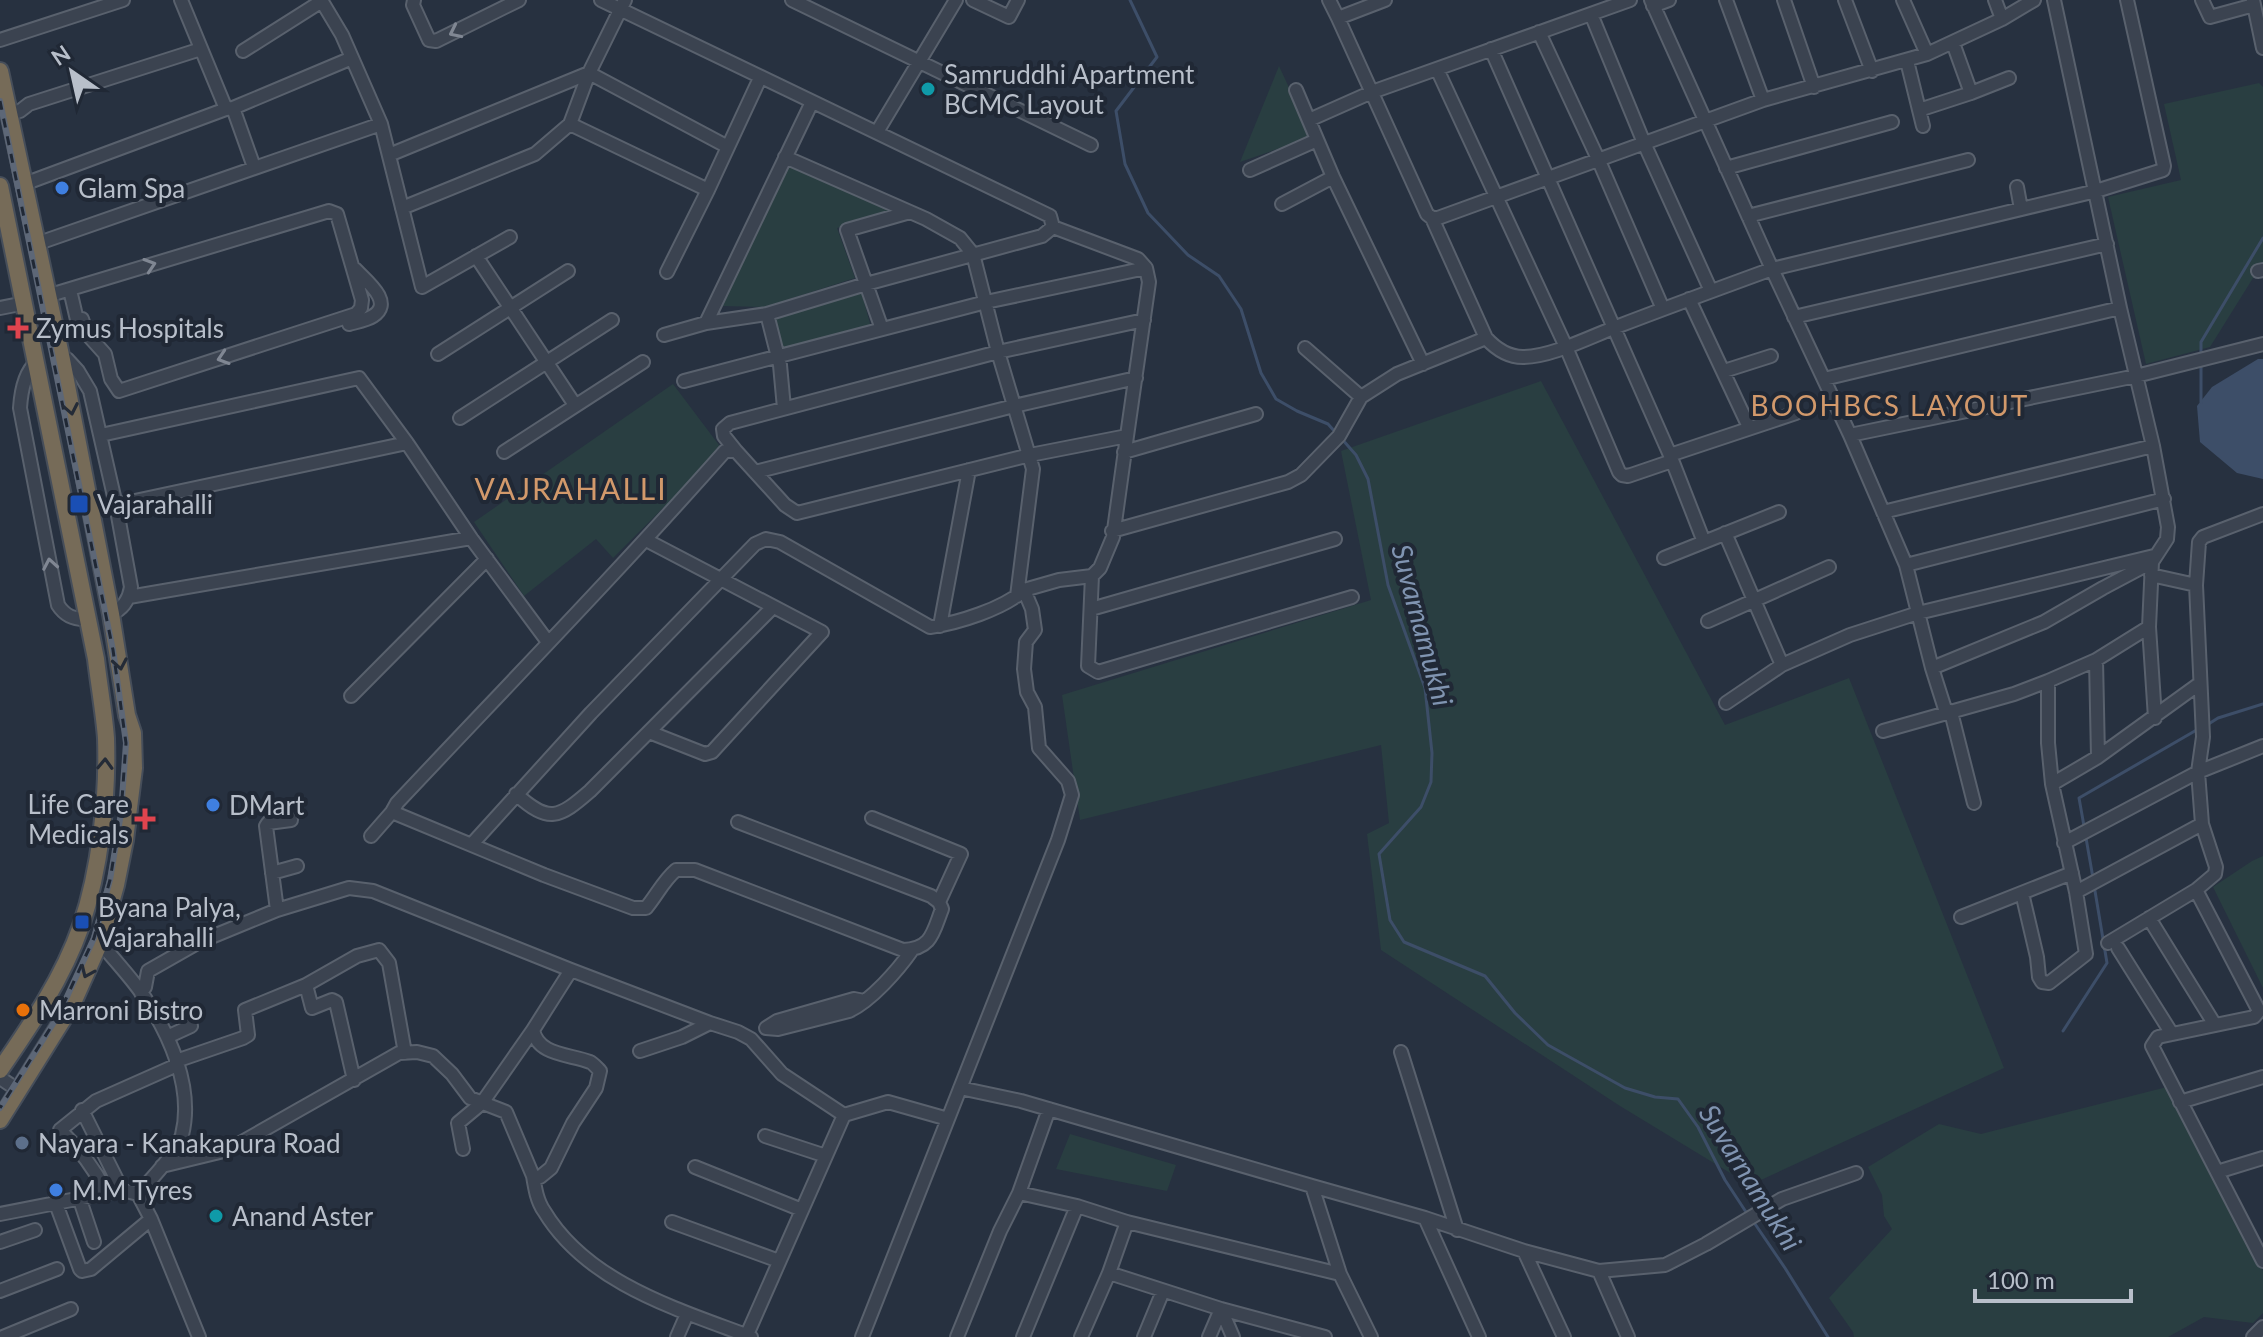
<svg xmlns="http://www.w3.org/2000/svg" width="2263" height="1337" viewBox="0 0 2263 1337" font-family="Lato,sans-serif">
<rect width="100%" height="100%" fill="#273140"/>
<path fill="#293e41" d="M1279 66 1312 137 1240 162Z
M2259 83 2263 87V262L2210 347 2146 364 2108 197 2181 180 2164 104Z
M790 165 898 212 837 228 855 278 765 307 722 306Z
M861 291 871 327 783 352 773 316Z
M1541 381 1725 725 1849 678 2004 1068 1750 1185 1620 1106 1381 950 1367 834 1389 823 1381 745 1080 820 1062 695 1371 600 1341 451Z
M673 384 722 449 613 558 596 539 524 596 474 522Z
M2263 856V988L2213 887 2252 861Z
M2167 1087 2263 1271V1313L2253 1323 2204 1317 2168 1337H1854L1853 1332 1829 1298 1892 1229 1884 1216 1882 1195 1868 1167 1939 1124 1981 1134Z
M1070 1134 1176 1165 1167 1191 1056 1169Z"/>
<path fill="#3d4e68" d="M2258 359H2263V479L2237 473 2200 442 2197 406 2212 387Z"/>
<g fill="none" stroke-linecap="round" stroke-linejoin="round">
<path stroke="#3d4e68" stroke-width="3" d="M1130 0 1157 57 1116 111 1125 164 1148 213 1188 255 1219 276 1241 309 1261 373 1276 399 1297 411 1328 424 1336 433
M2201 357V342L2263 238
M2201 402V365
M1341 438 1356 455 1368 479 1388 585 1425 688 1432 753 1431 782 1421 807 1379 854 1390 920 1404 942 1485 976 1515 1013 1548 1045 1625 1088 1655 1097 1678 1099 1698 1127 1725 1180 1748 1215
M2207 725 2218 718 2263 704
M2084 826 2079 798 2200 728
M2086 838 2093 878
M2063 1031 2107 963 2094 885
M1753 1221 1785 1268 1828 1337"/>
<g stroke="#59616d" stroke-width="16">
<path id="minor" d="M321 0 342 35 381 124
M414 0 413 5 429 40 436 41 519 0
M601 0 1050 216 1053 227 1138 259 1146 268 1149 282 1127 436 1030 455 797 513 785 505 736 451H725C619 571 507 686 397 803L392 812 544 875 633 908H646C657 895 663 881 676 870H695L903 950C932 949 933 932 942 909L939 902 931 896 738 822
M792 0 1091 145
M973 0 1009 17 1018 0
M1329 0 1338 18 1427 214 1432 218H1438L1763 100 1927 54 2002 19 2034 0
M1726 0 1763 100
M1784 0 1814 87
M1845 0 1872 71
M1903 0 1927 54
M1995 0 2002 19
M2202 0 2210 17 2254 5
M2253 0 2263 48
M1653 6 1669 0
M1591 14 1644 143 1711 291
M1338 18 1385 0
M1539 32 1599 161 1663 309
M0 40 123 0
M1953 43 1971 93
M1491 49 1670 455 1704 542
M243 51 322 1
M1907 61 1923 126
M1437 69 1566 347 1619 472 1622 475 1628 476 1672 461
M1296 90 1333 177 1423 364
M233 108 254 167
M226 109 233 108 352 58
M1919 110 1971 93 2009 78
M9 113 20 111 29 104 201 49
M1309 120 1372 92 1630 0
M570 124 708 190
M877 132 956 0
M389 155 589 73 728 147
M785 157 926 219 960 238 973 254 998 352 1033 469 1017 596
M1726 168 1892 122
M1250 170 1317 140
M24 184 226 109 181 0
M2017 187 2021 209
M1282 204 1333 177
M402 208 535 154 570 124 589 73 625 0
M1748 216 1968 160
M1432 218 1486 338C1496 349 1508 357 1523 357 1551 357 1590 337 1616 327 1668 307 1720 288 1772 269L1651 0
M36 244 381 124 422 287 510 237
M476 256 575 405
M2258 271 2263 270
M667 272 708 190 760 78
M47 296 329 211 337 214 362 300 361 308 356 314 119 391 111 379 105 354 87 334 82 319 77 320 70 290
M1689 299 1749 427
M0 308 25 303
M767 314 780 365 784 408
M1794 317 2107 244
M706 323 812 102
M349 324C356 322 367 320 373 316 395 302 365 280 355 269
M882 329 847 230 910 212
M664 335 706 323 767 314 866 284 1042 236 1053 227
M1305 348 1361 397
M438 354 568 271
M62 360 67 359 78 371 90 391 116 505 131 587C129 600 123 609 111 614
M36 363C24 373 21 393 20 408L58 605C65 616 74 620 88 619
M1724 371 1771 356
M1824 379 2120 308 2054 0
M684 381 986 302 1146 268
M460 418 612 320
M101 435 359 378 407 443 471 538 548 642
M1850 435 2136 376 2263 344
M736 451 724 436 723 429 730 423 998 352 1144 320
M504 452 643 362
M1124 452 1256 414
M1670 455 1796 413
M755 472 1014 406 1136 378
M116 505 407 443
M1883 512 2153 446
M2263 514 2203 537 2199 542 2196 585 2203 737 2198 772 2202 824 2216 867 2215 874 2196 890 2259 1011 2254 1017 2158 1037 2152 1046 2263 1261
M1112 531 1288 482 1301 475 1339 436 1361 397 1397 374 1486 338
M1725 533 1782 665
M646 540 822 632 712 752 705 754 649 732
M1664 558 1779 512
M1906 565 2164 499
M2151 575 2196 585
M1092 576 1088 666 1098 672 1352 597
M1024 590 1059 580 1092 576 1100 568 1113 537 1127 436
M129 597 471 538
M1091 609 1335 539
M1708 621 1829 567
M940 626 969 470
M2149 627 2155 718
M2096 660 2098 757
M1932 668 2044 622 2103 588 2152 562
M351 696 487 559
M1726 703 1782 665 1850 635 1918 613 2154 556
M1883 731 2014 694 2048 681
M2052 784 2048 743V681L2096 660 2149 627 2152 562 2167 539 2168 527 2153 446 2120 308
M516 794C549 824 559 818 590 791L773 607
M1974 803 1951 712 1945 709 1932 668 1906 565 1850 435 1772 269 2096 191 2163 170 2164 166 2127 0
M872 818 961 854 939 902
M371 836 392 812
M2064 843 2198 772 2263 746
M472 844 591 713 755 544 766 539 780 542 930 627C958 623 1003 609 1024 590L1032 609 1035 630 1026 642 1024 669 1027 692 1035 707 1039 748 1068 781 1072 795 1058 840 862 1337
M272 873 297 866
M2076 892 2202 824
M2022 893 2037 957 2039 977 2042 982 2049 983 2086 954 2076 892 2052 784 2098 757 2199 684
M277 910 266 826 268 823 291 820
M1961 917 2072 873
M2149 918 2215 1025
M100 942C114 960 130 976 143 995 169 1033 194 1087 182 1135 177 1153 150 1180 138 1194
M2108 943 2196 890
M2118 948 2172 1034
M306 985 312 1008 332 1000 336 1002 354 1080
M141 993 145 987 148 971 199 942 277 910 349 888 373 891 571 970 710 1023 738 1032 751 1039 782 1074 844 1115 888 1102 948 1119
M766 1028 778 1029 849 1011C871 1001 898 970 912 950
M766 1028 777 1021 854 999 864 1001
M167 1037 191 1026
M640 1051 682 1037 710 1023
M1401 1052 1457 1230
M176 1061 243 1038 248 1035 245 1010 306 985 357 956 379 950 389 963 405 1053
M0 1078 18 1090
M2180 1102 2263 1077
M82 1110 122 1190
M765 1136 826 1156
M463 1149 458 1123 482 1103 533 1030
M162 1166 228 1150 399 1053 417 1052 433 1056 452 1074 470 1098 506 1112 533 1176 540 1177 551 1168 573 1123 596 1088 600 1071C597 1068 593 1063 590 1062 570 1054 538 1056 533 1030L571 970
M695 1167 802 1210
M2217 1172 2263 1158
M533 1176C535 1188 537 1201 544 1211 587 1283 677 1309 751 1337
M1312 1186 1425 1218 1524 1251 1564 1337
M107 1193C94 1168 80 1149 60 1130L96 1101 177 1065
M1019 1193 1049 1109
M79 1197 94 1242
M55 1201 80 1269 82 1271 91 1269 151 1219
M0 1214 107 1193 122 1190 138 1194 151 1219 199 1337
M1425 1218 1479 1337
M672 1222 779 1261
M0 1242 35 1230
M1524 1251 1599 1271 1665 1265 1706 1244 1782 1199 1856 1173
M1599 1271 1628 1337
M1109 1273 1127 1222
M1340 1274 1371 1337
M0 1291 57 1269
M3 1337 71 1309
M677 1337 687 1314
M746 1337 844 1115
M957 1337 1000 1231 1019 1193 1077 1206 1127 1222 1340 1274 1312 1186 1021 1101 960 1088
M1023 1337 1077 1206
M1081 1337 1109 1273 1221 1309 1233 1337
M1144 1337 1163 1291
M1209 1337 1221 1309 1325 1337
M2253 1337 2263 1327"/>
</g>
<g stroke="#464e5a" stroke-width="20">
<path id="highway" d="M0 71 62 360 111 614 127 715 133 733 134 768 125 840 116 885 100 942 72 1005 0 1120
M0 186 96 659C99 685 104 712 106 738 108 798 100 870 81 926 63 978 31 1025 0 1070"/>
</g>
<use href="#minor" stroke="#3b4350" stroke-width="12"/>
<use href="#highway" stroke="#766b58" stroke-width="16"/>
<g stroke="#5d6777" stroke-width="6">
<path id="rail" d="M0 101 113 650 126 743 121 813 110 880 94 938 58 1016 0 1108"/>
</g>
<use href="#rail" stroke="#202835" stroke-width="3" stroke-dasharray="9" stroke-linecap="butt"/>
</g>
<defs><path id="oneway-chevron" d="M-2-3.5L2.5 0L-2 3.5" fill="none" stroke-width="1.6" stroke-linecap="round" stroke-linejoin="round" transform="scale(2)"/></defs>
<g stroke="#808793">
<use href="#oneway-chevron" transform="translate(455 32) rotate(154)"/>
<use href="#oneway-chevron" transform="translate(150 265) rotate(-18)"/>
<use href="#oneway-chevron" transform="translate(223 358) rotate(162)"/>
<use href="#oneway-chevron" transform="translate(50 564) rotate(-100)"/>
</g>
<g stroke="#242b37">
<use href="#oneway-chevron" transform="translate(71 409) rotate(79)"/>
<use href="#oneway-chevron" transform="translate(120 664) rotate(80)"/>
<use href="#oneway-chevron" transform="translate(105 764) rotate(-88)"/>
<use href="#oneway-chevron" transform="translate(87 972) rotate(114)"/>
</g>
<g fill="#0f9aa8" stroke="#202835" stroke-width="3">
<circle cx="928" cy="89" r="8"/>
<circle cx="216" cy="1216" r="8"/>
</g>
<g fill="#3f7fe0" stroke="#202835" stroke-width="3">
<circle cx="62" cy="188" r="8"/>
<circle cx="213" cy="805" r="8"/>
<circle cx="56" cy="1190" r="8"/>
</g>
<g fill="#e0444e" stroke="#202835" stroke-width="3">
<path d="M14 316h8v8h8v8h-8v8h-8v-8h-8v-8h8z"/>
<path d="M141 807h8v8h8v8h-8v8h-8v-8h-8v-8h8z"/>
</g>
<g fill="#1a4fb4" stroke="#202835" stroke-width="3">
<rect x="69" y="494" width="20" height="20" rx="4"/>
<rect x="74" y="914" width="16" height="16" rx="4"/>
</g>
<circle fill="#e8710a" stroke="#202835" stroke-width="3" cx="23" cy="1010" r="8"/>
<circle fill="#5c6f8a" stroke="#202835" stroke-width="3" cx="22" cy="1143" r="8"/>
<g text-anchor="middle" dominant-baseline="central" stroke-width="8" stroke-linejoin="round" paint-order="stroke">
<g font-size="26" fill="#b8bfca" stroke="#202835" text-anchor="start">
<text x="944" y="74">Samruddhi Apartment<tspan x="944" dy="30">BCMC Layout</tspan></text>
<text x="78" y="188">Glam Spa</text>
<text x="36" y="328">Zymus Hospitals</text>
<text x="97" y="504">Vajarahalli</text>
<text x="129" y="804" text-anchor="end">Life Care<tspan x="129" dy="30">Medicals</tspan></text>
<text x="229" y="805">DMart</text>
<text x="98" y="907">Byana Palya,<tspan x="98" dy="30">Vajarahalli</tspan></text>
<text x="39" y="1010">Marroni Bistro</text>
<text x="38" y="1143">Nayara - Kanakapura Road</text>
<text x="72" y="1190">M.M Tyres</text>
<text x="232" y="1216">Anand Aster</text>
</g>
<g font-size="28" letter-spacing="2" fill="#d2996b" stroke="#202835">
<text x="1890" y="405">BOOHBCS LAYOUT</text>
</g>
<g font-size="28" font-style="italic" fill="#8094b1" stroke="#202835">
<text transform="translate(1423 625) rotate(75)">Suvarnamukhi</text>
<text transform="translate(1751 1177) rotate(58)">Suvarnamukhi</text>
</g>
<g font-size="30" letter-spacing="2" fill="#d2996b" stroke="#202835">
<text x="571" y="488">VAJRAHALLI</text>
</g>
</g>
<g transform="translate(72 72) rotate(326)" stroke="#202835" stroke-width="6" paint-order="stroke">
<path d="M0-6L14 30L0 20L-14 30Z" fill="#b8bfca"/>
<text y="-12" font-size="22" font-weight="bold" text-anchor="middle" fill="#b8bfca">N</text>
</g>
<path d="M1975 1289v12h156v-12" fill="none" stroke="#b8bfca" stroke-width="4"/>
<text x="1987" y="1289" font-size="24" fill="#b8bfca" stroke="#202835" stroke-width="6" paint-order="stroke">100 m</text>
</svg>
